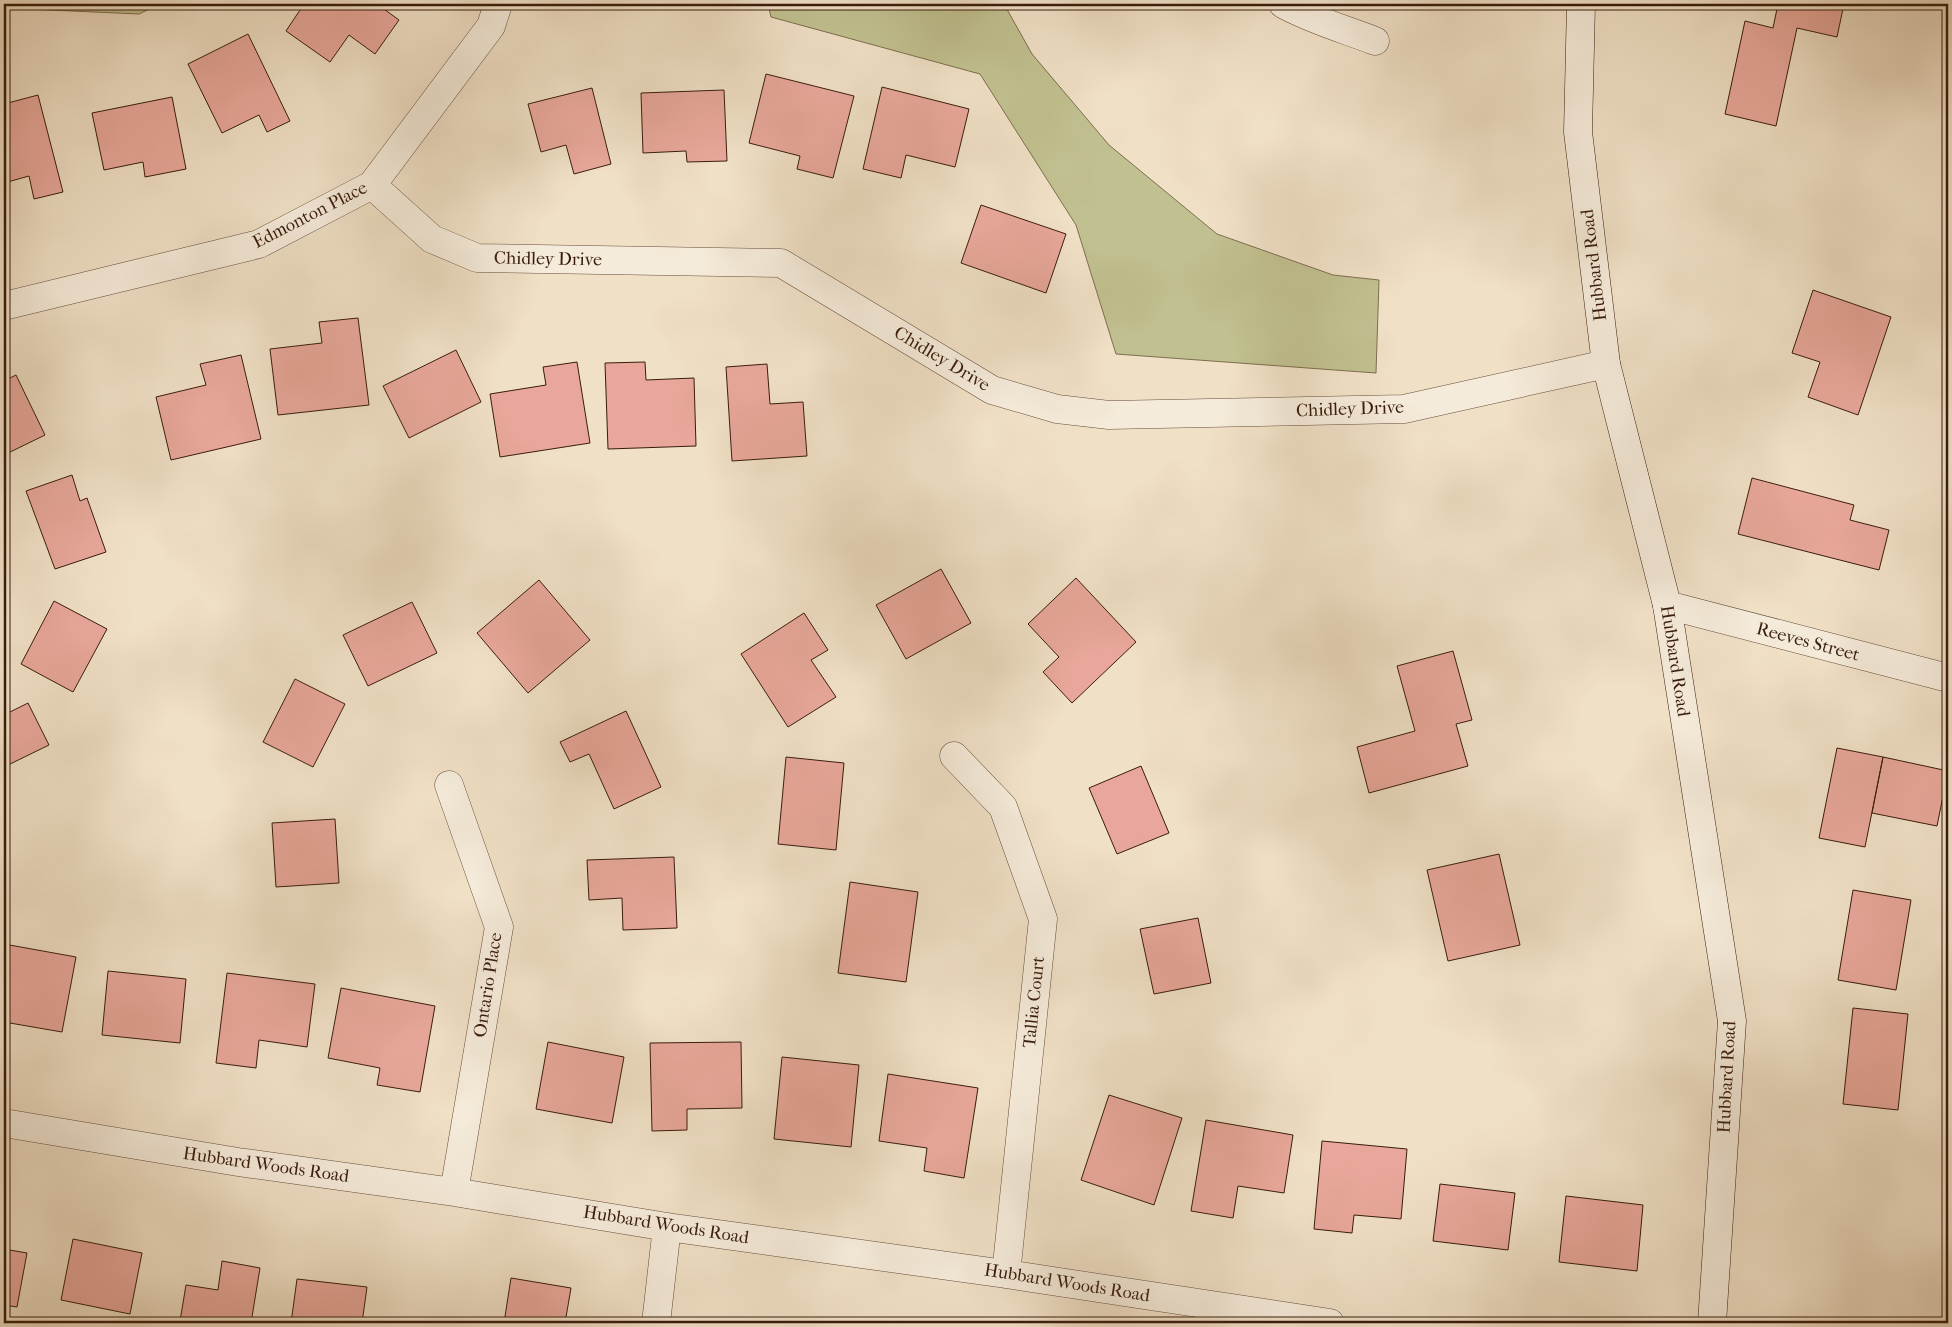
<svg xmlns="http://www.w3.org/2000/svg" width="1952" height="1327" viewBox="0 0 1952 1327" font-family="'IM FELL French Canon',serif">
<rect width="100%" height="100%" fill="#f0e0c6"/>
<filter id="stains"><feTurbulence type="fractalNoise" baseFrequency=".004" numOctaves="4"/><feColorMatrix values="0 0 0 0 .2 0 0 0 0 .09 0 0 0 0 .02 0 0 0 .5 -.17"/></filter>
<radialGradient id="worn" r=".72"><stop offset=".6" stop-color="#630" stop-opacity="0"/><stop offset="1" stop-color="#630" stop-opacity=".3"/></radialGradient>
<path fill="#c1c090" stroke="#7d6e4e" d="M4 4H160L139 14 4 8Z
M768 4H1004L1032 54 1109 145 1217 234 1333 275 1379 280 1376 373 1116 354 1076 225 980 74 771 17Z"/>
<path fill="#e8a79a" stroke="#391c0c" d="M304 4H377L399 20 375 54 349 35 330 62 286 31Z
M1778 4H1844L1837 37 1797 28 1776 126 1725 114 1745 21 1773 28Z
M248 34 290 121 267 132 259 115 222 133 188 64Z
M766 74 854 96 833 178 797 169 800 156 749 143Z
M882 87 969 109 955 167 906 155 901 178 863 169Z
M592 88 611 164 574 174 566 145 541 152 528 104Z
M724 90 727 161 687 162 686 151 643 153 641 93Z
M38 95 63 192 34 199 29 176 4 183V104Z
M172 97 186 169 145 177 143 162 104 170 92 113Z
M981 205 1066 234 1046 293 961 263Z
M1813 290 1891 317 1858 415 1808 397 1820 362 1792 353Z
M358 318 369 405 278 415 270 349 322 343 319 322Z
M456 350 481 402 409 438 383 386Z
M241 355 261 439 171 460 156 397 206 385 200 364Z
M577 362 590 443 500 457 490 394 546 385 543 367Z
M645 362 646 380 694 378 696 446 608 449 605 363Z
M767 364 770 404 803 402 807 456 732 461 726 367Z
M16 375 45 435 4 455V381Z
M72 475 80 501 87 498 106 552 55 569 26 491Z
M1752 478 1854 505 1850 520 1889 530 1879 570 1738 534Z
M941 569 971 623 906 659 876 605Z
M1076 578 1136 642 1072 703 1043 672 1059 657 1028 624Z
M539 580 590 640 528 693 477 633Z
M54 601 107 629 73 692 21 664Z
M412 602 437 653 368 686 343 635Z
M804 613 828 650 811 660 836 697 788 727 741 654Z
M1453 651 1472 720 1456 724 1468 766 1369 793 1357 747 1415 731 1397 666Z
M295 679 345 704 313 767 263 742Z
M28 703 49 745 4 767V715Z
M626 711 661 787 614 809 589 754 570 762 560 742Z
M1837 748 1883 757 1865 847 1819 838Z
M786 757 844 763 836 850 778 844Z
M1883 757 1948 771 1937 826 1872 813Z
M1141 766 1169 833 1117 854 1089 788Z
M335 819 339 883 276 887 272 823Z
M1499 854 1520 945 1448 961 1427 870Z
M674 857 677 928 623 930 622 898 589 900 587 860Z
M850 882 918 892 906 982 838 973Z
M1853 890 1911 900 1896 990 1838 980Z
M1198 918 1211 983 1154 994 1140 929Z
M4 944 76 957 62 1032 4 1022Z
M108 971 186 979 180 1043 102 1035Z
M227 973 315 984 307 1047 259 1040 256 1068 216 1063Z
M341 988 435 1006 420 1092 377 1085 380 1068 328 1058Z
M1853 1008 1908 1014 1898 1110 1843 1104Z
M548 1042 624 1057 612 1123 536 1109Z
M741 1042 742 1108 687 1109V1130L652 1131 650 1043Z
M782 1057 859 1065 851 1147 774 1139Z
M888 1074 978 1088 964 1178 924 1171 927 1148 879 1141Z
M1109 1095 1182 1118 1154 1205 1081 1180Z
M1206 1120 1293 1135 1284 1193 1238 1186 1233 1218 1191 1211Z
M1322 1141 1407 1149 1401 1219 1354 1215 1352 1233 1314 1229Z
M1440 1184 1515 1193 1508 1250 1433 1241Z
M1566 1196 1643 1205 1637 1271 1559 1262Z
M73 1239 142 1253 130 1314 61 1300Z
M4 1249 27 1253 17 1307 4 1305Z
M222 1261 260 1268 251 1323H192L180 1321 186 1285 218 1290Z
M511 1278 571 1288 565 1323H504Z
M297 1279 367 1287 362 1323H291Z"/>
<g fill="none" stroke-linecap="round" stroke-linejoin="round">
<g stroke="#674d3a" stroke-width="29">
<path id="street" d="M1283 4C1312 20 1344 29 1375 41
M372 185 432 239 477 258 781 263 992 390 1057 409 1109 415 1404 409 1606 364
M4 306 259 244 372 185 491 26 498 4
M1667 605 1948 678
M954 756 1003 807 1043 919 1006 1274
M449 785 499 927 454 1192
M4 1123 238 1162 454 1192 667 1227 1006 1274 1330 1323
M656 1323 667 1227"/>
</g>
<g stroke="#391c0c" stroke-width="29">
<path id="secondary" d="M1581 4 1578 132 1606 364 1667 605 1732 1021 1712 1323"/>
</g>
<use href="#street" stroke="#f5ebda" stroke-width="28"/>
<use href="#secondary" stroke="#f5ebda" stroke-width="28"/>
</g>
<g text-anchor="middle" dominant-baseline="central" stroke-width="4.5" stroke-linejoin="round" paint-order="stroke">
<g font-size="18" fill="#391c0c" stroke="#f5ebda">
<text transform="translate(310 215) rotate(-27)">Edmonton Place</text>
<text transform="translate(548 259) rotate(1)">Chidley Drive</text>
<text transform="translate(1594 265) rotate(-97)">Hubbard Road</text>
<text transform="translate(942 359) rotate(31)">Chidley Drive</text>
<text transform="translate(1350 409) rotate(-2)">Chidley Drive</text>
<text transform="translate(1808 642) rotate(15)">Reeves Street</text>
<text transform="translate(1675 661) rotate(81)">Hubbard Road</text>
<text transform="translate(488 985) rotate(-81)">Ontario Place</text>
<text transform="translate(1034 1002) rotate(-84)">Tallia Court</text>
<text transform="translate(1727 1077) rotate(-87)">Hubbard Road</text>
<text transform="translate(266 1165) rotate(8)">Hubbard Woods Road</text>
<text transform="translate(666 1225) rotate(9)">Hubbard Woods Road</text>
<text transform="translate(1067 1283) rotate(9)">Hubbard Woods Road</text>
</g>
</g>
<rect width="1952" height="1327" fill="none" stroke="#f0e0c6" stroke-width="20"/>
<rect x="5" y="5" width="1942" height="1317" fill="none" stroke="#391c0c" stroke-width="2.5"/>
<rect x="10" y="10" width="1932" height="1307" fill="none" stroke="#391c0c"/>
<rect width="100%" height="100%" filter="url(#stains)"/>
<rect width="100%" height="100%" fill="url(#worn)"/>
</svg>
